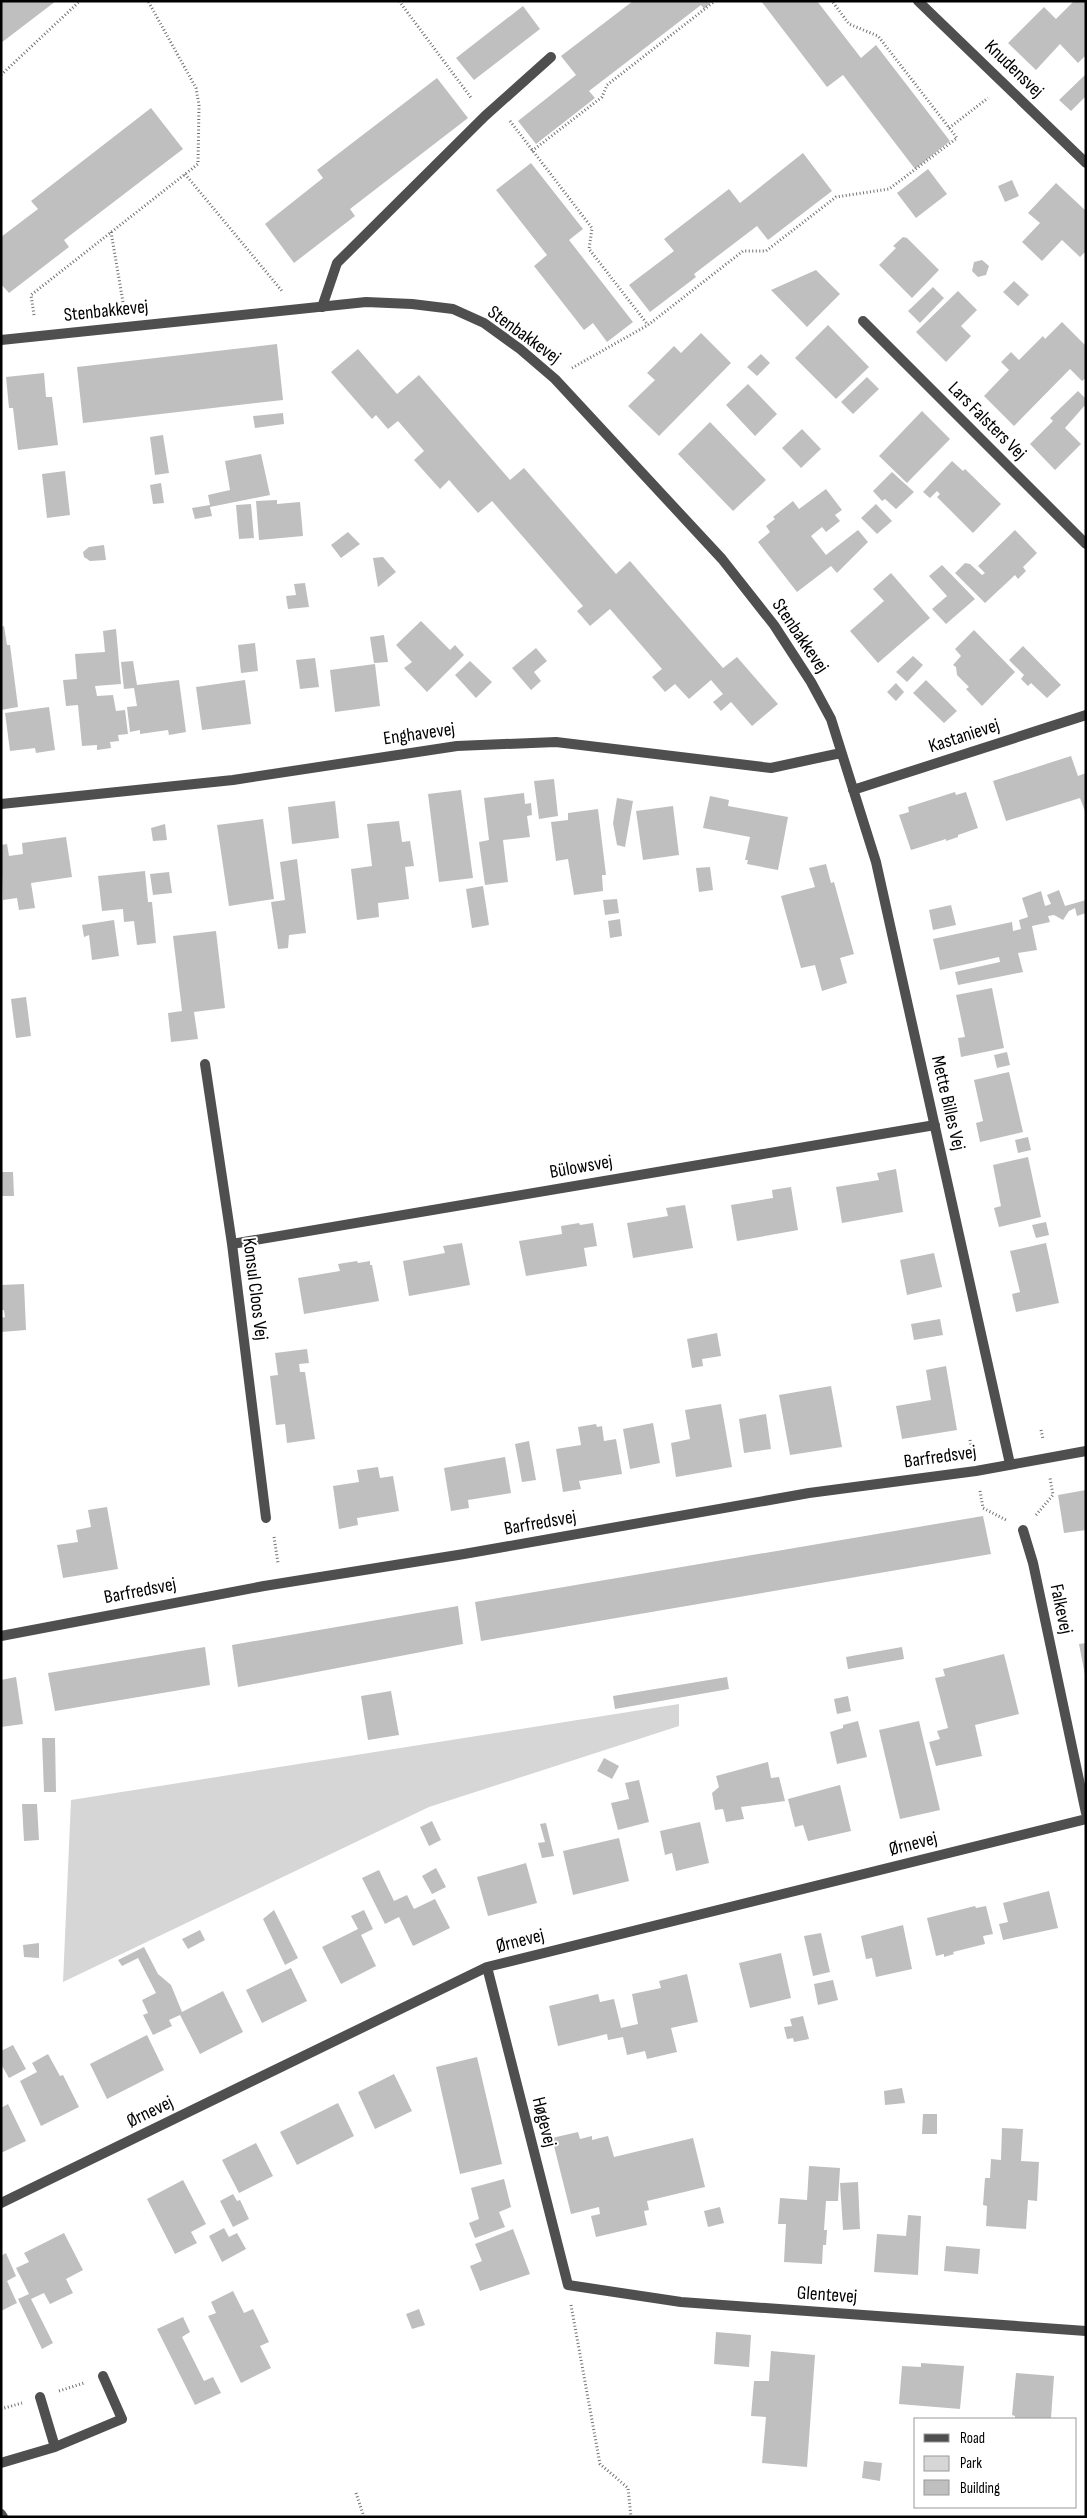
<svg xmlns="http://www.w3.org/2000/svg" width="1087" height="2518" viewBox="0 0 1087 2518" font-family="'Sofia Sans Condensed',sans-serif">
<rect width="100%" height="100%" fill="#fff"/>
<path fill="#d6d6d6" d="M679 1704V1726L429 1807 63 1982 71 1800Z"/>
<path fill="#bfbfbf" d="M1 1H56L1 43Z
M633 1H713L704 9 701 5 589 91 595 98 536 144 518 121 576 75 561 56Z
M761 1H817L861 58 876 45 950 141 915 169 843 75 827 87Z
M1074 1H1086V55L1078 63 1060 44 1036 70 1008 43 1044 7 1056 19Z
M523 6 540 29 474 80 456 58Z
M1086 74V96L1071 111 1059 100Z
M437 78 468 118 350 209 355 216 294 263 265 224 323 178 317 170Z
M151 108 183 149 64 240 69 247 9 293 1 284V237L38 209 31 201Z
M803 153 832 191 768 240 757 226 694 274 696 277 650 312 629 285 674 251 664 239 729 189 740 203Z
M531 163 583 229 569 240 633 322 607 342 593 323 584 330 534 266 547 255 496 190Z
M928 169 947 194 916 218 897 193Z
M1012 180 1019 196 1005 202 998 186Z
M1056 183 1086 211V251L1080 257 1062 240 1042 261 1022 242 1040 223 1028 213Z
M903 237 907 238 939 270 912 298 879 265 896 248 893 246Z
M982 260 989 266 986 275 978 277 972 271 974 262Z
M816 270 840 294 807 327 771 290Z
M1014 281 1029 295 1018 306 1003 292Z
M933 287 944 298 920 323 908 311Z
M958 291 977 310 961 326 971 336 946 362 916 332Z
M1062 322 1086 346V378L1082 381 1070 369 1014 426 984 396 1009 370 1001 362 1011 352 1019 360 1043 336 1045 339Z
M828 325 869 367 836 399 795 358Z
M701 333 731 363 659 436 628 406 655 380 647 373 674 346 681 353Z
M277 344 283 400 83 423 77 367Z
M358 349 397 394 419 375 510 480 524 468 616 574 630 561 723 668 737 657 778 704 752 726 731 702 721 711 713 702 723 694 711 680 689 699 675 684 665 692 652 677 662 669 610 609 590 626 577 611 583 606 492 501 478 513 449 480 440 489 414 460 424 451 398 421 388 429 376 415 372 419 331 372Z
M761 354 770 363 757 376 747 367Z
M44 373 46 397H52L58 445 18 450 13 408H9L6 377Z
M867 377 879 389 853 414 841 402Z
M748 384 777 414 755 436 726 405Z
M1078 391 1086 399V404L1065 428 1081 444 1055 470 1030 444 1053 421 1050 418Z
M922 411 950 439 907 483 879 456Z
M283 413 284 424 255 428 253 416Z
M710 422 766 480 733 511 678 454Z
M802 429 821 449 801 468 782 448Z
M163 435 169 473 155 475 150 437Z
M261 454 270 495 210 507 212 516 195 519 192 508 210 505 208 495 230 490 225 461Z
M952 461 963 471 965 469 1001 504 973 533 937 497 940 494 937 491 930 498 923 492Z
M65 471 70 515 47 518 42 474Z
M892 472 914 492 896 509 885 499 882 501 873 491Z
M161 483 164 503 153 504 150 485Z
M826 489 842 510 835 515 840 521 826 532 822 527 811 536 826 555 858 530 868 542 837 573 831 566 797 592 758 542 770 532 766 526 775 519 773 517 793 501 799 509Z
M277 500V504L300 502 303 536 259 540 256 501Z
M251 504 254 538 239 539 236 505Z
M876 504 892 521 877 534 861 518Z
M1015 530 1037 553 1023 567 1026 571 1018 579 1015 575 985 603 955 573 965 563 970 564 982 575 985 573 978 566Z
M348 532 360 544 341 558 331 545Z
M104 545 106 560 90 561 84 557 83 552 89 547Z
M383 557 396 572 378 587 373 558Z
M942 565 975 599 946 624 932 609 947 596 929 576Z
M891 573 930 618 878 663 850 631 884 601 873 589Z
M305 583 309 607 288 609 286 596 296 595 294 584Z
M421 621 450 650 455 645 464 655 427 692 404 668 412 662 396 645Z
M4 626 7 645H10L18 707 1 710V627Z
M116 629 121 684 95 686 97 696 113 695 116 711 125 710 128 734 118 735 119 741 110 742 111 748 97 750V745L82 746 78 705 66 706 63 680 77 679 75 654 105 652 103 631Z
M974 630 1015 672 982 706 966 689 969 687 957 675 956 667 953 665 961 656 955 649Z
M384 635 388 662 374 663 370 637Z
M255 643 258 671 241 673 238 645Z
M1023 646 1061 685 1047 698 1031 683 1028 686 1021 679 1024 675 1009 660Z
M536 648 547 661 534 672 541 681 531 690 512 668Z
M913 656 923 665 907 682 896 672Z
M315 658 319 687 300 689 296 660Z
M133 661 137 685 179 680 186 732 169 735 168 730 140 734V730L130 732 127 707 137 706 134 688 124 689 121 662Z
M470 661 492 682 476 698 455 675Z
M375 664 380 706 335 712 330 670Z
M245 680 251 724 202 730 196 687Z
M926 680 957 711 944 723 913 693Z
M896 683 904 692 896 701 887 692Z
M49 707 55 750 36 753 35 748 10 751 5 713Z
M1071 756 1078 776 1086 773V814L1080 798 1006 821 993 781Z
M554 779 558 816 539 819 534 781Z
M461 790 473 878 439 882 428 794Z
M955 792 956 795 966 792 978 828 958 835V837L946 841V839L911 850 899 815 909 812 908 807Z
M524 793 525 804 531 803 532 815 527 816 530 837 503 840 508 882 485 885 479 842 489 840 484 798Z
M710 796 729 800 728 806 788 817 778 870 747 864 748 860H745L750 837 703 828Z
M617 798 633 801 625 847 617 845 613 823Z
M335 801 339 838 292 844 288 807Z
M673 806 679 855 643 860 636 811Z
M598 809 606 875H602L603 891 574 895 568 859 556 861 551 822 568 820V813Z
M263 819 274 899 229 906 217 825Z
M399 821 402 842 410 841 414 866 405 867 409 899 378 903 379 917 357 920 351 869 372 866 367 824Z
M165 824 167 840 153 841 151 828Z
M66 837 72 877 31 883 35 908 19 910 17 898 3 900 1 845 7 844 9 856 23 854 22 843Z
M297 859 306 933 289 935 288 948 278 949 271 902 285 900 280 862Z
M826 864 831 883 834 882 854 954 840 958 847 983 822 991 815 965 801 968 781 896 815 887 809 868Z
M710 867 713 890 699 892 696 868Z
M145 871 148 902H152L156 943 137 945 134 921 124 922 123 909 102 911 98 876Z
M169 872 172 893 153 895 150 874Z
M483 886 489 925 472 928 466 889Z
M1059 890 1065 906 1086 900V913L1077 916 1075 908 1069 911 1063 920 1054 915 1048 916 1050 922 1032 926 1037 950 1018 953 1023 972 958 985 955 972 1000 962 999 957 940 970 933 939 1012 922 1013 931 1021 929 1019 920 1028 917 1022 898 1041 891 1045 906 1051 904 1047 895Z
M617 899 619 913 605 915 603 900Z
M951 905 956 925 933 930 929 910Z
M620 919 622 936 610 938 608 921Z
M114 920 119 956 92 960 89 935 84 937 82 925Z
M216 931 225 1008 194 1012 198 1039 171 1042 168 1013 182 1011 173 936Z
M992 988 1004 1048 961 1057 958 1038 965 1037 956 995Z
M26 997 31 1036 16 1038 11 999Z
M1007 1052 1010 1065 997 1068 994 1055Z
M1009 1072 1023 1132 980 1142 976 1123 983 1121 974 1080Z
M1028 1137 1031 1150 1018 1153 1015 1140Z
M1028 1157 1041 1217 999 1227 994 1208 1001 1206 993 1165Z
M896 1169 903 1212 842 1223 836 1187 879 1180 877 1173Z
M1 1172H13L14 1196H1Z
M791 1187 798 1230 737 1241 731 1205 773 1198 772 1190Z
M685 1205 693 1248 633 1258 627 1223 668 1216 666 1208Z
M1046 1222 1049 1235 1036 1238 1032 1225Z
M579 1223 580 1225 593 1223 597 1246 584 1248 587 1266 526 1276 519 1241 562 1234 561 1226Z
M462 1243 470 1285 409 1296 403 1261 445 1253 443 1246Z
M1046 1243 1059 1303 1016 1312 1012 1294 1020 1292 1010 1251Z
M934 1253 942 1287 907 1295 900 1260Z
M357 1261 358 1263 370 1261V1265H372L379 1301 304 1314 298 1278 340 1271 338 1264Z
M24 1284 26 1330 1 1332V1318L5 1317 4 1310H1V1285Z
M940 1319 943 1335 914 1340 911 1324Z
M717 1333 721 1356 702 1359 703 1366 692 1368 687 1339Z
M307 1349 309 1363 299 1364 300 1372H305L315 1439 287 1443 285 1424 276 1425 270 1376 278 1375 275 1353Z
M946 1366 957 1430 902 1439 896 1406 931 1400 926 1370Z
M831 1386 842 1447 790 1455 779 1395Z
M721 1404 732 1467 676 1477 671 1443 690 1439 685 1410Z
M766 1414 771 1449 744 1453 739 1419Z
M653 1423 660 1463 630 1469 623 1429Z
M596 1424 597 1427 602 1426 604 1441 616 1439 622 1474 579 1481 581 1489 563 1492 556 1449 581 1445 578 1427Z
M529 1441 536 1480 522 1482 515 1444Z
M505 1457 511 1493 468 1500 469 1508 451 1511 444 1468Z
M378 1467 380 1478 393 1476 399 1511 357 1518 358 1525 339 1529 333 1486 359 1482 357 1470Z
M1086 1490V1530L1064 1533 1058 1495Z
M107 1507 118 1569 63 1578 57 1545 78 1542 76 1530 91 1527 88 1510Z
M983 1516 991 1554 481 1641 475 1602Z
M458 1606 463 1644 238 1687 232 1645Z
M1086 1643V1675H1085L1079 1644Z
M205 1647 210 1685 55 1711 48 1673Z
M902 1647 904 1659 848 1669 846 1657Z
M1004 1654 1019 1714 975 1725 982 1756 936 1766 929 1742 940 1739 937 1731 948 1728 935 1678 945 1676 943 1669Z
M16 1677 23 1724 1 1727V1680Z
M727 1677 729 1689 615 1709 613 1696Z
M391 1691 399 1735 368 1740 361 1696Z
M848 1696 851 1711 837 1714 834 1699Z
M858 1721 867 1757 837 1764 830 1732 843 1728V1725Z
M919 1721 940 1810 900 1819 879 1730Z
M42 1738H55L56 1792H44Z
M604 1758 619 1766 612 1779 597 1771Z
M768 1762 771 1778 779 1777 785 1801 741 1807 744 1819 726 1822 723 1809 715 1810 712 1793 719 1787 716 1776Z
M639 1780 649 1822 618 1830 611 1803 629 1799 625 1783Z
M840 1785 851 1831 808 1841 803 1825 795 1827 788 1799Z
M22 1804H37L39 1840 24 1841Z
M432 1821 441 1840 429 1846 420 1827Z
M700 1822 709 1863 676 1871 672 1853 665 1855 660 1831Z
M546 1823 554 1856 542 1858 538 1843 545 1842 540 1824Z
M619 1838 629 1881 573 1895 563 1851Z
M526 1863 537 1903 488 1916 477 1877Z
M436 1868 446 1887 432 1894 422 1876Z
M379 1870 394 1901 407 1895 414 1909 435 1899 450 1928 413 1946 399 1917 385 1924 362 1878Z
M1049 1891 1058 1928 1003 1940 999 1924 1008 1922 1003 1903Z
M975 1906 976 1908 986 1906 993 1934 983 1936 985 1944 953 1952 954 1954 944 1957V1954L936 1956 927 1918Z
M274 1910 298 1958 285 1965 263 1919Z
M364 1910 373 1929 361 1935 376 1966 341 1984 322 1947 358 1929 351 1916Z
M903 1925 912 1969 876 1977 872 1958 866 1959 861 1936Z
M200 1930 205 1940 188 1949 182 1939Z
M821 1933 830 1972 813 1976 804 1936Z
M39 1943V1958L24 1957 23 1945Z
M144 1947 158 1974 171 1985 182 2012 223 1991 243 2032 200 2054 180 2015 169 2020 172 2026 153 2035 143 2015 148 2013 142 2000 156 1993 138 1958 122 1966 118 1960Z
M781 1953 791 1998 750 2008 739 1963Z
M291 1968 307 2001 262 2023 246 1990Z
M687 1974 698 2022 671 2028 677 2052 647 2059 645 2051 627 2055 623 2037 608 2040 607 2034 558 2046 549 2006 598 1994 600 2002 614 1999 621 2028 638 2024 632 1994 661 1988 659 1981Z
M833 1980 838 2000 818 2005 814 1984Z
M803 2016 809 2039 794 2042 793 2038 787 2039 784 2027 792 2026 790 2019Z
M147 2035 164 2070 107 2099 90 2064Z
M13 2045 26 2069 9 2078 1 2064V2051Z
M48 2054 60 2076 63 2075 79 2107 41 2126 20 2081 37 2072 32 2063Z
M477 2057 502 2164 460 2174 436 2067Z
M394 2074 412 2111 375 2129 358 2092Z
M902 2088 905 2103 885 2105 884 2091Z
M338 2103 354 2136 297 2165 280 2132Z
M8 2104 26 2141 1 2153V2108Z
M923 2114H937V2134H922Z
M1002 2128 1023 2129 1021 2161 1039 2162 1037 2201 1028 2200 1026 2229 986 2226 987 2206 983 2205 985 2178H990L991 2159 1001 2160Z
M578 2132 580 2139 592 2136V2140L608 2136 614 2157 693 2138 705 2187 647 2201 649 2210 644 2211 647 2225 596 2237 591 2216 600 2214 599 2207 571 2214 552 2138Z
M256 2143 273 2176 239 2193 222 2160Z
M809 2166 840 2168 838 2201H826L824 2230H827L826 2245H823L822 2264 784 2262 786 2224H778L780 2198 807 2200Z
M504 2179 511 2207 499 2212 505 2227 475 2238 469 2223 479 2219 471 2188Z
M183 2180 206 2224 191 2232 197 2243 175 2254 147 2199Z
M858 2182 860 2229 843 2230 840 2183Z
M233 2194 237 2201 240 2200 249 2219 233 2227 220 2201Z
M720 2207 724 2223 708 2227 704 2211Z
M908 2215 921 2216 918 2275 874 2272 877 2234 906 2236Z
M224 2228 229 2237 237 2233 246 2249 222 2262 209 2236Z
M513 2229 530 2274 480 2291 470 2266 482 2261 475 2244Z
M64 2233 83 2270 66 2279 73 2293 50 2304 44 2293 31 2299 53 2343 42 2349 18 2299 29 2294 16 2268 29 2262 24 2253Z
M946 2246 980 2249 978 2274 944 2271Z
M6 2253 16 2276 7 2281 17 2303 1 2311V2256Z
M233 2291 244 2313 253 2309 269 2342 260 2346 271 2368 241 2383 208 2316 216 2313 211 2302Z
M419 2309 425 2325 412 2329 406 2314Z
M183 2317 190 2332 182 2337 204 2381 213 2377 221 2393 195 2405 157 2329Z
M716 2332 751 2335 749 2367 714 2364Z
M771 2351 815 2355 807 2467 762 2463 766 2417 751 2416 754 2381H769Z
M921 2363 964 2366 960 2409 899 2404 902 2366 921 2367Z
M1016 2373 1054 2376 1051 2418 1015 2419V2416L1012 2415Z
M864 2461 882 2463 880 2481 862 2478Z"/>
<g fill="none" stroke-linecap="round" stroke-linejoin="round">
<path stroke="#717171" stroke-width="3" stroke-dasharray="1 2.5" stroke-linecap="butt" d="M399 1 472 99
M1 75 80 1
M510 121 592 228 589 249 648 325
M949 128 988 98
M532 151 602 97 607 85 715 1
M185 174 282 291
M111 232 124 308
M34 315 31 295 198 164 199 105 196 88 148 1
M572 368 648 325 743 251H766L836 197 889 189 957 138 878 36 849 24 832 1
M1041 1430 1043 1439
M970 1440 972 1450
M980 1491 983 1508 1006 1520
M1036 1515 1053 1495 1050 1478
M274 1537 278 1563
M571 2305 600 2464 628 2488 631 2517
M59 2391 84 2383
M1 2409 22 2403
M356 2493 364 2517"/>
<path stroke="#4f4f4f" stroke-width="10" d="M322 307 337 263 485 116 551 57
M40 2397 55 2447
M1 2463 55 2447 122 2419 103 2376"/>
<path stroke="#4f4f4f" stroke-width="10" d="M918 1 1086 163
M863 321 1086 544
M1 340 366 302 412 304 453 309 484 323 520 349 555 379 722 559 774 625 811 682 831 719 876 862 1010 1464
M853 790 1086 715
M1 804 233 780 457 746 556 742 771 768 841 753
M205 1064 232 1244 266 1518
M232 1244 935 1125
M1023 1530 1033 1563 1086 1813
M487 1967 568 2285 681 2302 1086 2331
M1 2203 487 1967 1086 1819
M1 2514 3 2517"/>
<path stroke="#4f4f4f" stroke-width="10" d="M1 1636 264 1586 464 1554 809 1493 976 1471 1086 1451"/>
</g>
<g text-anchor="middle" dominant-baseline="central" stroke-width="4" stroke-linejoin="round" paint-order="stroke">
<g font-size="19" fill="#000" stroke="#fff">
<text transform="translate(1014 69) rotate(44)">Knudensvej</text>
<text transform="translate(106 311) rotate(-6)">Stenbakkevej</text>
<text transform="translate(524 335) rotate(36)">Stenbakkevej</text>
<text transform="translate(987 421) rotate(45)">Lars Falsters Vej</text>
<text transform="translate(800 636) rotate(56)">Stenbakkevej</text>
<text transform="translate(419 734) rotate(-8)">Enghavevej</text>
<text transform="translate(964 736) rotate(-18)">Kastanievej</text>
<text transform="translate(948 1103) rotate(77)">Mette Billes Vej</text>
<text transform="translate(581 1167) rotate(-10)">Bülowsvej</text>
<text transform="translate(255 1289) rotate(83)">Konsul Cloos Vej</text>
<text transform="translate(940 1457) rotate(-8)">Barfredsvej</text>
<text transform="translate(540 1523) rotate(-10)">Barfredsvej</text>
<text transform="translate(140 1591) rotate(-11)">Barfredsvej</text>
<text transform="translate(1061 1609) rotate(78)">Falkevej</text>
<text transform="translate(913 1844) rotate(-14)">Ørnevej</text>
<text transform="translate(520 1941) rotate(-14)">Ørnevej</text>
<text transform="translate(150 2112) rotate(-26)">Ørnevej</text>
<text transform="translate(544 2122) rotate(76)">Høgevej</text>
<text transform="translate(827 2295) rotate(4)">Glentevej</text>
</g>
</g>
<rect width="1087" height="2518" fill="none" stroke="#000000" stroke-width="5"/>
<rect x="914" y="2418" width="162" height="90" fill="#ffffff" stroke="#999999"/>
<rect x="924" y="2434" width="25" height="8" fill="#4f4f4f" stroke="#999999"/>
<text x="960" y="2443" font-size="15" fill="#000000">Road</text>
<rect x="924" y="2456" width="25" height="15" fill="#d6d6d6" stroke="#999999"/>
<text x="960" y="2468" font-size="15" fill="#000000">Park</text>
<rect x="924" y="2480" width="25" height="15" fill="#bfbfbf" stroke="#999999"/>
<text x="960" y="2493" font-size="15" fill="#000000">Building</text>
</svg>
